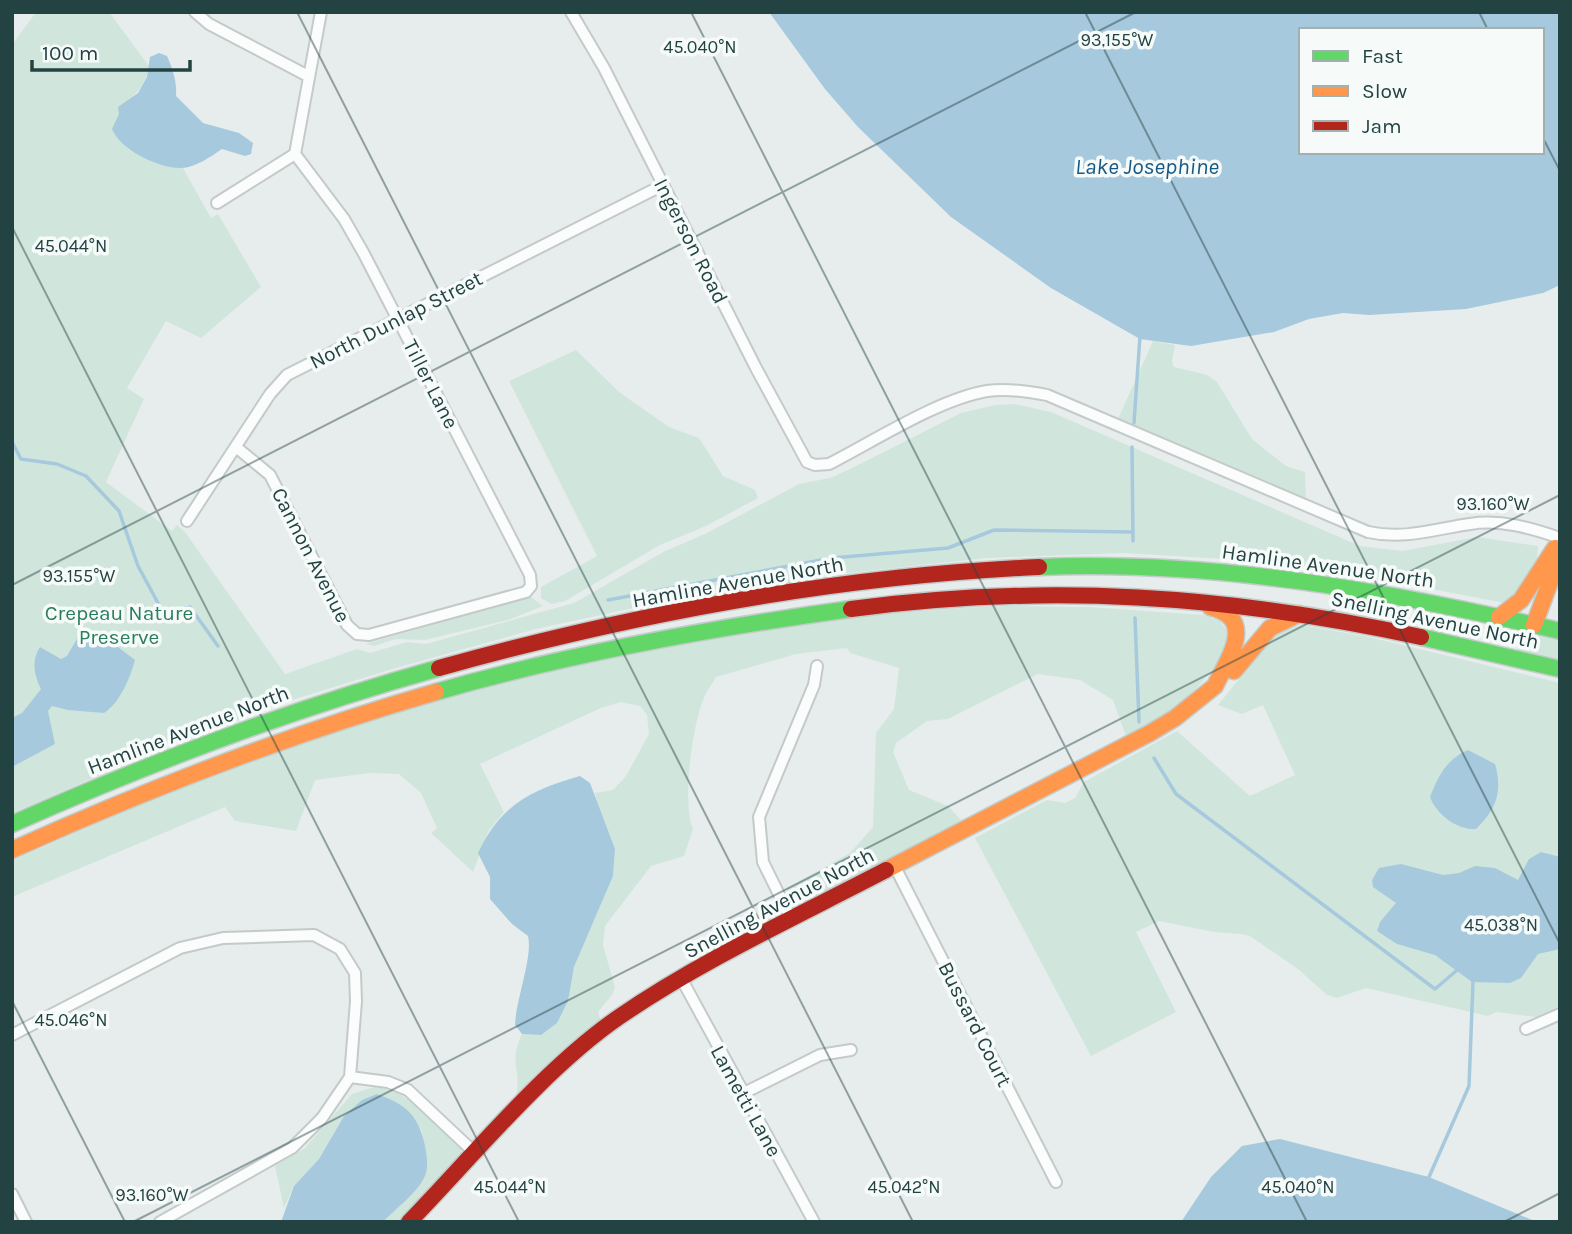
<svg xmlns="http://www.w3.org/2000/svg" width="1572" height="1234" viewBox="0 0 1572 1234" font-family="Karla,sans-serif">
<rect width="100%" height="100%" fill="#e7edec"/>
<path fill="#d0e6dc" d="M36 12H109L149 66C143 103 116 93 117 138L153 161 183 168 211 218 218 214 261 287 201 338 166 321 127 388 144 399 106 482 172 531 177 525 185 532 285 674 357 649 370 653 407 642 426 644 574 603 665 551 705 534 799 484 830 478 850 469 961 413 995 405 1015 404 1051 412 1360 546 1402 551 1477 537 1538 546C1539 567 1521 591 1505 603L1347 573 1243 560 1123 553 987 558 838 574 643 606 536 629 396 668 292 700 178 741 12 813V45Z
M1153 341 1175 345 1172 361 1174 367 1207 375 1217 382 1252 439 1286 466 1305 472 1306 500 1118 419Z
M576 350 619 392 669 427 699 438 723 476 755 490 758 498 706 526 660 545 565 601 551 604 541 598V587L597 556 509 381Z
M531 597 543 606 508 620 425 640 396 639 374 646 365 644Z
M1008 606 1089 607 1203 615 1220 621 1233 640C1207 686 1171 712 1127 739L1113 700 1080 680 1038 674 948 719 927 721 896 743 893 752 909 790 948 806 962 821 796 905 788 898 787 888 850 853 873 827 876 733 894 709 899 668 850 653 847 648 796 654 716 677C712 684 706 692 703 700 692 728 682 803 693 829L684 856 651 866 605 926 603 945 615 987 612 995 598 1012 601 1021 561 1054 516 1098C522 1068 508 1063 522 1034L541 1035 568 1001 574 967 613 876 615 849 600 816 595 793 613 790 626 776 649 734 647 715 640 706 621 702 601 708 480 764 504 812 488 832 473 872 431 833 437 828 421 793 399 774 370 773 315 780 296 831 235 821 225 807 12 897V861C73 834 134 806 196 782 447 685 739 615 1008 606Z
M1301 625 1369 637 1560 683V1006L1536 1017 1497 1012 1488 1016 1366 988 1337 998 1327 995 1298 969 1250 936 1241 934 1214 932 1159 921 1136 932 1176 1012 1091 1056 975 838 1047 800 1065 803 1075 798 1084 782 1177 731 1250 796 1295 775 1263 705 1242 714 1218 705 1277 632Z
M1522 631 1560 640V661L1517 651Z
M374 1087C412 1090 435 1124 461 1149L460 1158 397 1222H383C420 1183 433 1186 421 1129L344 1116 319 1159 294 1186 284 1208 275 1166 305 1148 352 1094Z"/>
<path fill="#a7c9dd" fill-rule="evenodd" d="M769 12H1560V285L1543 293 1466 309 1369 315 1343 313 1309 319 1274 332 1191 346 1140 339 1051 288 951 217 858 127 825 89ZM1301 30H1542V152H1301Z
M159 53 167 56C173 70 177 81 176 96L203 123 239 133 253 143 251 154 245 156 222 149C212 156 194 168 182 168 160 169 120 150 112 129L119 114 118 107 138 93 147 77 150 57Z
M90 631 102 635 135 660C130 678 120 703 104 713L68 710 52 706 48 711 55 744 12 767V718L22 713 41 689C34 675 31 661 40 647L61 659 67 656 81 632Z
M1468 750 1495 764C1503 792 1496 810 1476 829 1457 830 1437 815 1430 797 1438 777 1446 759 1468 750Z
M580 776 590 783 615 849 613 876 574 967 568 1001 557 1023 541 1035 522 1034 515 1025C516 999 533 957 528 936L512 924 490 899V877L478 853C500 806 530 790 580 776Z
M1541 852 1560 857V949L1538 954 1521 978 1510 983 1472 982 1435 955 1397 944 1377 931 1380 922 1396 903 1373 887 1372 880 1379 868 1401 864 1443 875 1459 873 1475 866 1495 868 1518 880 1529 859Z
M377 1094C406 1104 419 1116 425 1146 427 1157 429 1168 424 1178 416 1194 395 1209 383 1222H281L294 1186 319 1159 344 1116 362 1100Z
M1280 1139 1429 1177 1537 1222H1181L1211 1177 1242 1146Z"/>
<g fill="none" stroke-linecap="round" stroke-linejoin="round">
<path stroke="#a7c9dd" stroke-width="3.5" d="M1134 423 1140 336
M12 442 21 459 57 464 86 476 119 511 138 566 165 616 190 607 218 646
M1132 447 1133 541
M608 600 832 558 948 548 994 530 1133 532
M1135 618 1139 722
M1154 758 1176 794 1435 989 1456 971
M1429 1177 1469 1086 1473 982"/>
<g stroke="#c4cac9" stroke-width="14">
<path id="street" d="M195 12 209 24 308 76
M571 12 604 68 756 368 807 462 815 465 829 464C874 441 939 399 987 391 1007 388 1027 391 1047 395L1368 532C1405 540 1434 529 1470 524 1501 519 1531 528 1560 538
M295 154 321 12
M217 203 295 154
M236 447 270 475 347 625 357 634 369 635 526 592 531 586 530 575 364 254 344 219 295 154
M187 521 270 394 287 375 663 185
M894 865 1056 1182
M791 919 763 862 759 817 814 685 817 666
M681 978 814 1222
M1526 1029 1560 1014
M12 1035 180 948 223 938 314 935 340 949 355 973 356 1001 350 1077 388 1082 408 1090 476 1154
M742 1094 820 1055 851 1050
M12 1194 26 1222
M160 1222 292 1148 322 1118 350 1077"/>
</g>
<g stroke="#c3cbca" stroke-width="19">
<path id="fast" d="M1039 567C1216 560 1388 591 1560 631
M1421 637 1560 669
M436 692C572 653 711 628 851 609
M12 824C151 762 292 709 439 668"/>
</g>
<g stroke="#c3cbca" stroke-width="19">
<path id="slow" d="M1210 607C1257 619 1229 657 1215 686
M1499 617 1521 600 1555 548
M1534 625 1556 566 1555 548
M1234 671 1270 628 1299 614
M12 850C150 788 290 734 436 692
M886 870 1150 733 1175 718 1215 686"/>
</g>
<g stroke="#c3cbca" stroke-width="19">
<path id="jam" d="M851 609C1049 583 1227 595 1421 637
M439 668C633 614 837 576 1039 567
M409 1222C472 1157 545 1068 619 1017 702 960 796 917 886 870"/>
</g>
<use href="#street" stroke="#fbfcfc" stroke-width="10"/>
<use href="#fast" stroke="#63d668" stroke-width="16"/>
<use href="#slow" stroke="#ff974d" stroke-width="16"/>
<use href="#jam" stroke="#b3261e" stroke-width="16"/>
</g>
<path fill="none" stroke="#234342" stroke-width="2" stroke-opacity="0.45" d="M297 12 913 1222M691 12 1307 1222M1085 12 1560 944M1479 12 1488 30M1542 136 1560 171M12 227 519 1222M12 585 1136 12M12 1001 125 1222M133 1222 1560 495M1504 1222 1560 1193"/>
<g text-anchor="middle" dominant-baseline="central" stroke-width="7" stroke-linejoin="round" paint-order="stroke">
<g font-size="21" fill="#234342" stroke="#f6fbfa">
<text transform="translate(691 241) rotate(63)">Ingerson Road</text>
<text transform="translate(396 320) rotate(-27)">North Dunlap Street</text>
<text transform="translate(431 384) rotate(63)">Tiller Lane</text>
<text transform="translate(311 555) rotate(63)">Cannon Avenue</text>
<text transform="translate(1328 566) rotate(8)">Hamline Avenue North</text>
<text transform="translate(738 582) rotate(-10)">Hamline Avenue North</text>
<text transform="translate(1435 620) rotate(12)">Snelling Avenue North</text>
<text transform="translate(188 730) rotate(-21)">Hamline Avenue North</text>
<text transform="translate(779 903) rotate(-28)">Snelling Avenue North</text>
<text transform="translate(975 1024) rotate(63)">Bussard Court</text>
<text transform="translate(746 1101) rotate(61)">Lametti Lane</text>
</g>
<g font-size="21" fill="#2a7d5d" stroke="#f6fbfa">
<text x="119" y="613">Crepeau Nature<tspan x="119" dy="24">Preserve</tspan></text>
</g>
<g font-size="23" font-style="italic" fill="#185984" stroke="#f6fbfa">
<text x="1147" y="166">Lake Josephine</text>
</g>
</g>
<g font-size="18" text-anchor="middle" fill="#234342" stroke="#f6fbfa" stroke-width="7" stroke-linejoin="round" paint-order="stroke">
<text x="1117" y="46">93.155°W</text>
<text x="700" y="53">45.040°N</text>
<text x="71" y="252">45.044°N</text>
<text x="1493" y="510">93.160°W</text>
<text x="79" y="582">93.155°W</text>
<text x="1501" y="931">45.038°N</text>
<text x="71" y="1026">45.046°N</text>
<text x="510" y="1193">45.044°N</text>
<text x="904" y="1193">45.042°N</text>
<text x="1298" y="1193">45.040°N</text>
<text x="152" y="1201">93.160°W</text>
</g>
<rect width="1572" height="1234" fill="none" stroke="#234342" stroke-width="28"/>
<rect x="1299" y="28" width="245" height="126" fill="#f6fbfa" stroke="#a2b1b0" stroke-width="2"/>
<rect x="1313" y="51" width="35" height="10" fill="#63d668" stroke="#a2b1b0" stroke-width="2"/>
<text x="1362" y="63" font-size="21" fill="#234342">Fast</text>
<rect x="1313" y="86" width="35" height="10" fill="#ff974d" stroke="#a2b1b0" stroke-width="2"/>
<text x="1362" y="98" font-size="21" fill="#234342">Slow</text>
<rect x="1313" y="121" width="35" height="10" fill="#b3261e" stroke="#a2b1b0" stroke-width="2"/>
<text x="1362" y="133" font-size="21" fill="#234342">Jam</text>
<path d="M32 60v10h158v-10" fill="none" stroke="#234342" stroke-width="3.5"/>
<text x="42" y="60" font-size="21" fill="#234342" stroke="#f6fbfa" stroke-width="5" paint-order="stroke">100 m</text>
</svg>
